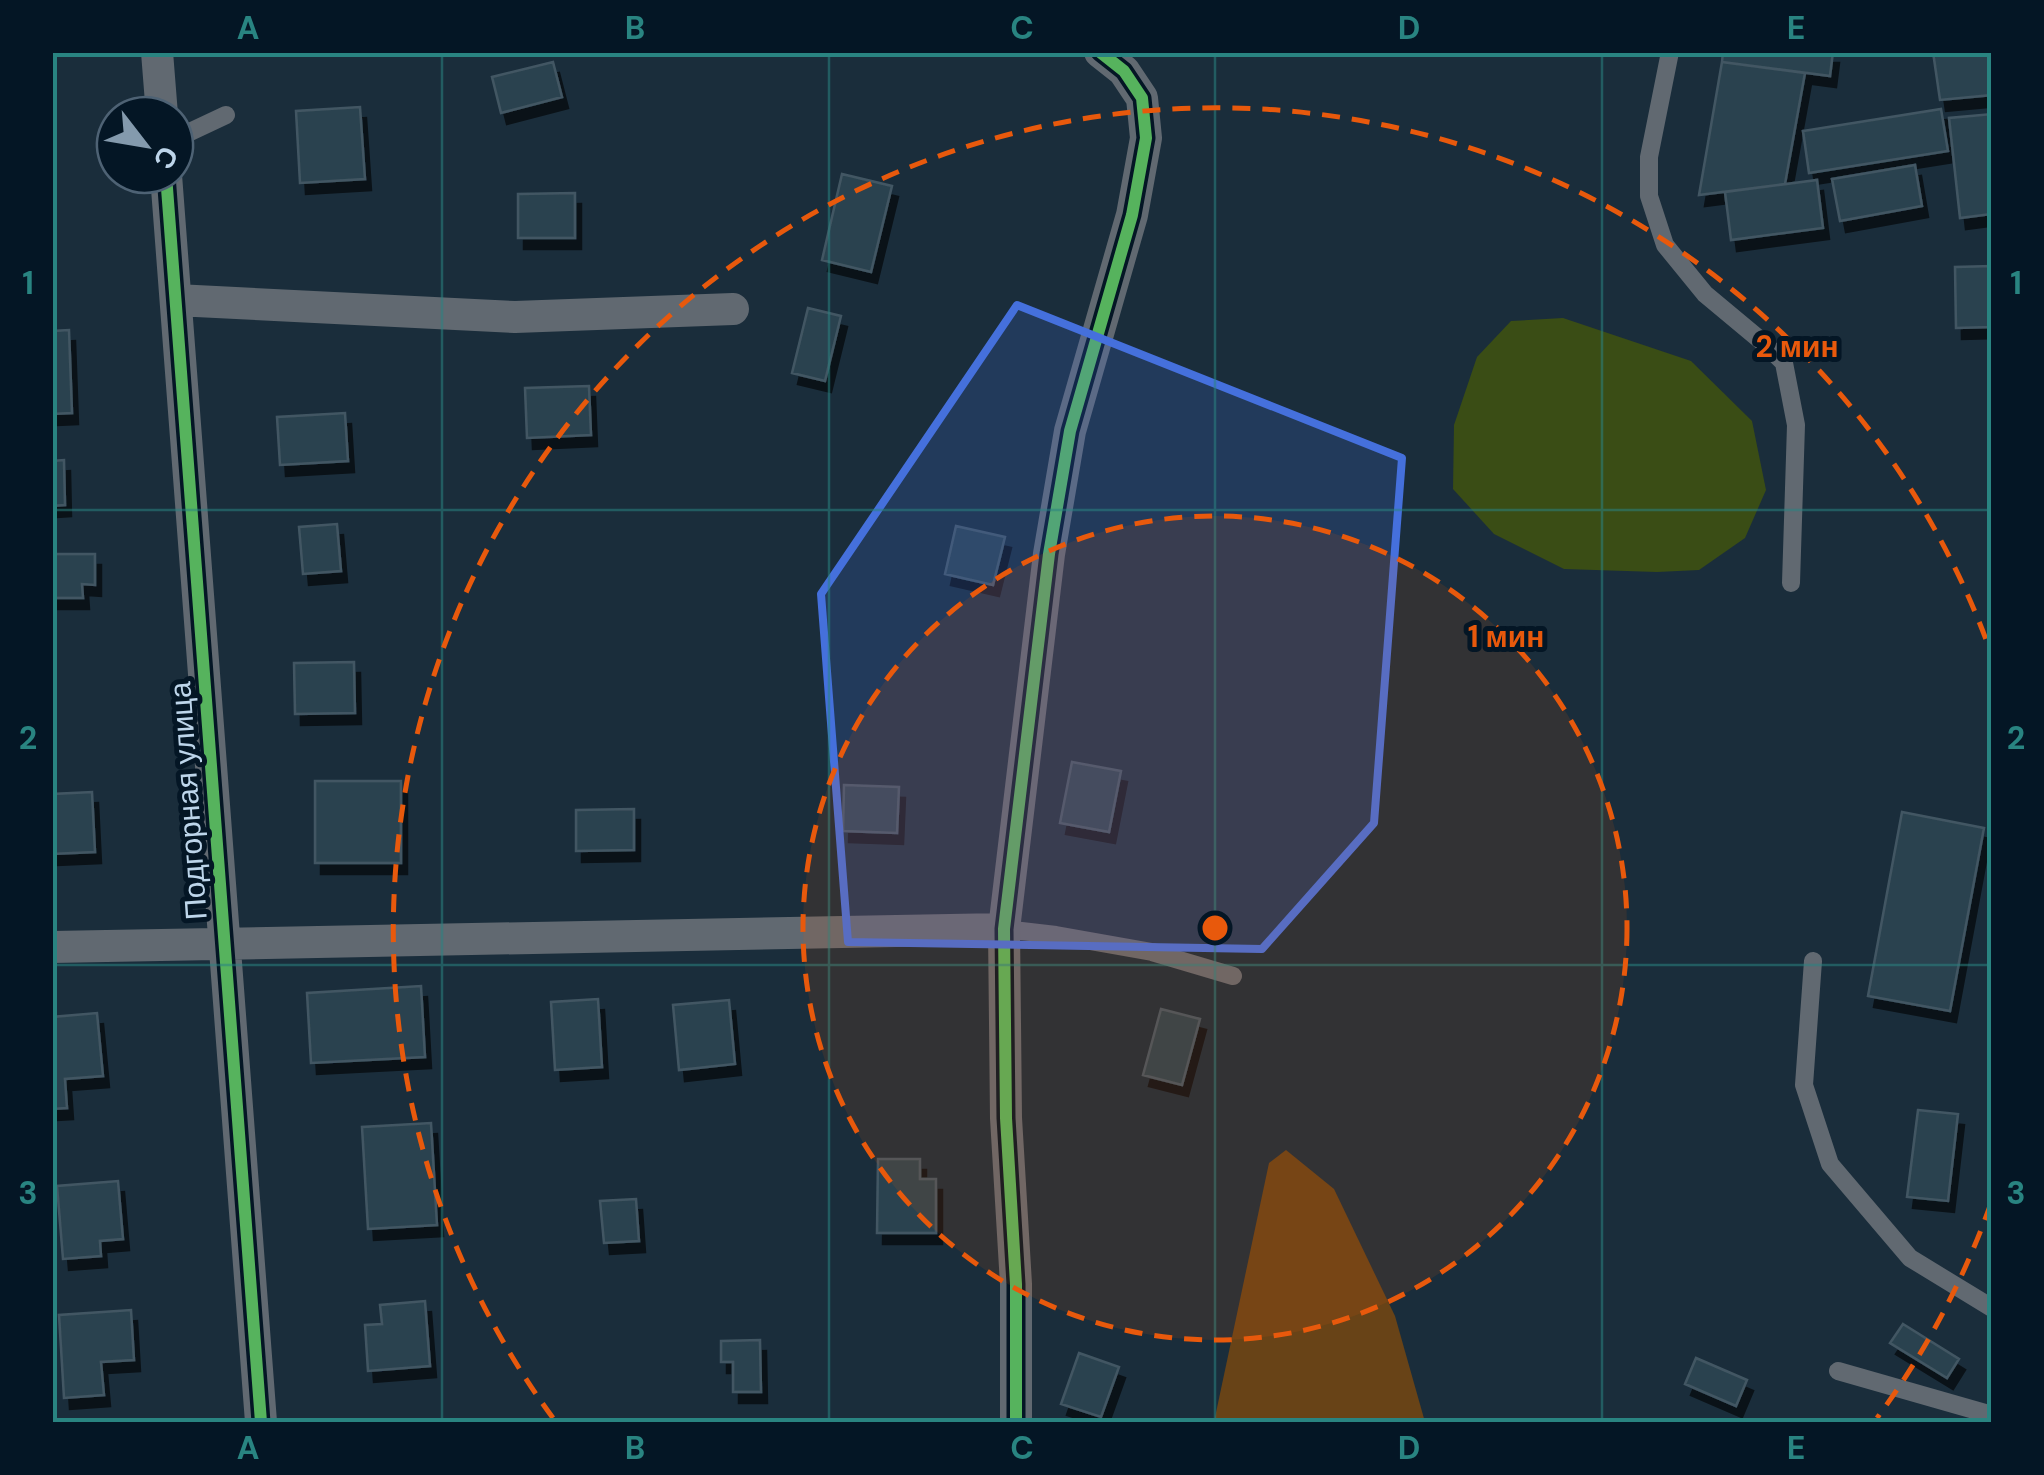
<svg xmlns="http://www.w3.org/2000/svg" width="2044" height="1475" viewBox="0 0 2044 1475" font-family="'DM Sans',sans-serif">
<defs>
<filter id="shadow"><feDropShadow dx="6" dy="11" stdDeviation="0" flood-color="#0009"/></filter>
</defs>
<rect width="100%" height="100%" fill="#1a2d3b"/>
<path fill="#684317" d="M1286 1150 1334 1189 1395 1316 1425 1422H1214L1269 1163Z"/>
<path fill="#3a4d15" d="M1563 318 1691 361 1752 421 1766 490 1745 538 1699 570 1657 572 1564 569 1494 534 1453 489 1454 425 1477 357 1511 321Z"/>
<path fill="#2c434f" stroke="#425763" stroke-width="2.5" filter="url(#shadow)" d="M1723 52H1833L1830 76 1722 62Z
M1933 52H1992V95L1940 100Z
M553 62 562 97 501 113 492 77Z
M1722 62 1805 73 1785 184 1699 195Z
M360 107 365 179 300 183 296 111Z
M1941 109 1948 151 1809 173 1803 131Z
M1992 114V214L1960 218 1949 118Z
M1915 165 1922 206 1840 221 1832 179Z
M842 174 892 186 871 272 822 260Z
M1817 180 1823 228 1731 240 1725 192Z
M575 193V238H518V194Z
M1992 266V327L1956 328 1955 267Z
M808 308 841 316 825 381 792 373Z
M69 330 72 413 52 414V331Z
M589 386 591 435 527 438 525 388Z
M345 413 348 461 280 465 277 417Z
M64 460 65 505 52 506V461Z
M337 524 341 571 303 574 299 527Z
M956 526 1005 537 993 585 945 574Z
M52 554H95V585L82 584 83 598H52Z
M354 662 355 713 295 714 294 663Z
M1072 762 1121 771 1109 832 1060 823Z
M315 781H401V863H315Z
M844 785 899 787 897 833 843 831Z
M92 792 95 852 52 854V794Z
M634 809V850L576 851V810Z
M1902 812 1984 828 1950 1011 1868 996Z
M421 986 425 1057 311 1063 307 993Z
M598 999 602 1067 555 1070 551 1002Z
M729 1000 735 1064 679 1070 673 1005Z
M1161 1009 1200 1019 1182 1085 1143 1075Z
M97 1013 103 1076 65 1079 67 1108 52 1109V1017Z
M1918 1110 1958 1114 1948 1201 1907 1197Z
M431 1123 437 1225 368 1229 362 1127Z
M878 1159H920V1179H936V1233H877Z
M118 1181 123 1239 100 1241 101 1256 63 1259 57 1186Z
M636 1199 639 1241 604 1243 600 1201Z
M425 1301 430 1366 368 1371 365 1325 382 1324 380 1305Z
M131 1310 134 1360 101 1362 104 1395 64 1398 59 1315Z
M1903 1324 1959 1359 1947 1378 1890 1343Z
M760 1340 761 1392H733V1362H721V1341Z
M1079 1353 1119 1367 1101 1417 1061 1404Z
M1696 1358 1747 1380 1736 1406 1685 1384Z"/>
<g fill="none" stroke-linecap="round" stroke-linejoin="round">
<path stroke="#616971" stroke-width="18" d="M1670 52 1649 157V196L1665 245 1705 294 1765 344 1784 363 1796 425 1791 583
M175 139 226 115
M1004 929 1056 935 1152 952 1233 976
M1813 961 1804 1085 1830 1164 1910 1258 1992 1308
M1838 1371 1992 1415"/>
<path stroke="#616971" stroke-width="32" d="M157 52 162 115
M166 175 261 1422
M176 300 515 317 733 309
M52 947 1004 929
M1016 1422V1284L1006 1118 1004 929 1049 554 1070 431 1132 215 1146 138 1142 98 1124 71 1100 52"/>
<g stroke="#041625" stroke-width="19">
<path id="cycleway" d="M166 175 261 1422
M1016 1422V1284L1006 1118 1004 929 1049 554 1070 431 1132 215 1146 138 1142 98 1124 71 1100 52"/>
</g>
<use href="#cycleway" stroke="#56b35d" stroke-width="12"/>
</g>
<path fill="#4570dc" fill-opacity="0.2" stroke="#4570dc" stroke-width="8" stroke-linejoin="round" d="M1017 305 1402 458 1374 823 1262 949 848 942 821 594Z"/>
<path fill="none" stroke="#298481" stroke-width="2.5" stroke-opacity="0.55" d="M442 52V1422M829 52V1422M1215 52V1422M1602 52V1422M52 510H1992M52 965H1992"/>
<circle cx="1215" cy="928" r="412" fill="#e8590c" fill-opacity=".12"/>
<g fill="none" stroke="#e8590c" stroke-width="5" stroke-dasharray="18 12">
<circle cx="1215" cy="928" r="412"/>
<path d="M1991 1203A823 823 0 0 1 1877 1418M553 1418A823 823 0 1 1 1991 653"/>
</g>
<g text-anchor="middle" dominant-baseline="central" stroke-width="10" stroke-linejoin="round" paint-order="stroke">
<g font-size="30" fill="#bdd5ea" stroke="#041625">
<text transform="translate(188 801) rotate(-94)">Подгорная улица</text>
</g>
</g>
<circle cx="1215" cy="928" r="15" fill="#e8590c" stroke="#041625" stroke-width="5"/>
<g font-size="30" text-anchor="middle" font-weight="bold" fill="#e8590c" stroke="#041625" stroke-width="10" stroke-linejoin="round" paint-order="stroke">
<text x="1797" y="357">2 мин</text>
<text x="1506" y="647">1 мин</text>
</g>
<rect width="2044" height="1475" fill="none" stroke="#041625" stroke-width="110"/>
<g transform="translate(145 145) rotate(121)"><circle r="48" fill="#041625" stroke="#4e6274" stroke-width="2.5"/>
<path d="M0-8L18 38L0 25L-18 38Z" fill="#849aad"/>
<text y="-15" font-size="28" font-weight="bold" text-anchor="middle" fill="#bdd5ea">С</text>
</g>
<rect x="55" y="55" width="1934" height="1365" fill="none" stroke="#298481" stroke-width="4"/>
<g font-size="32" text-anchor="middle" font-weight="bold" fill="#298481">
<text x="248" y="39">A</text>
<text x="635" y="39">B</text>
<text x="1022" y="39">C</text>
<text x="1409" y="39">D</text>
<text x="1796" y="39">E</text>
<text x="28" y="294">1</text>
<text x="2016" y="294">1</text>
<text x="28" y="749">2</text>
<text x="2016" y="749">2</text>
<text x="28" y="1204">3</text>
<text x="2016" y="1204">3</text>
<text x="248" y="1459">A</text>
<text x="635" y="1459">B</text>
<text x="1022" y="1459">C</text>
<text x="1409" y="1459">D</text>
<text x="1796" y="1459">E</text>
</g>
</svg>
